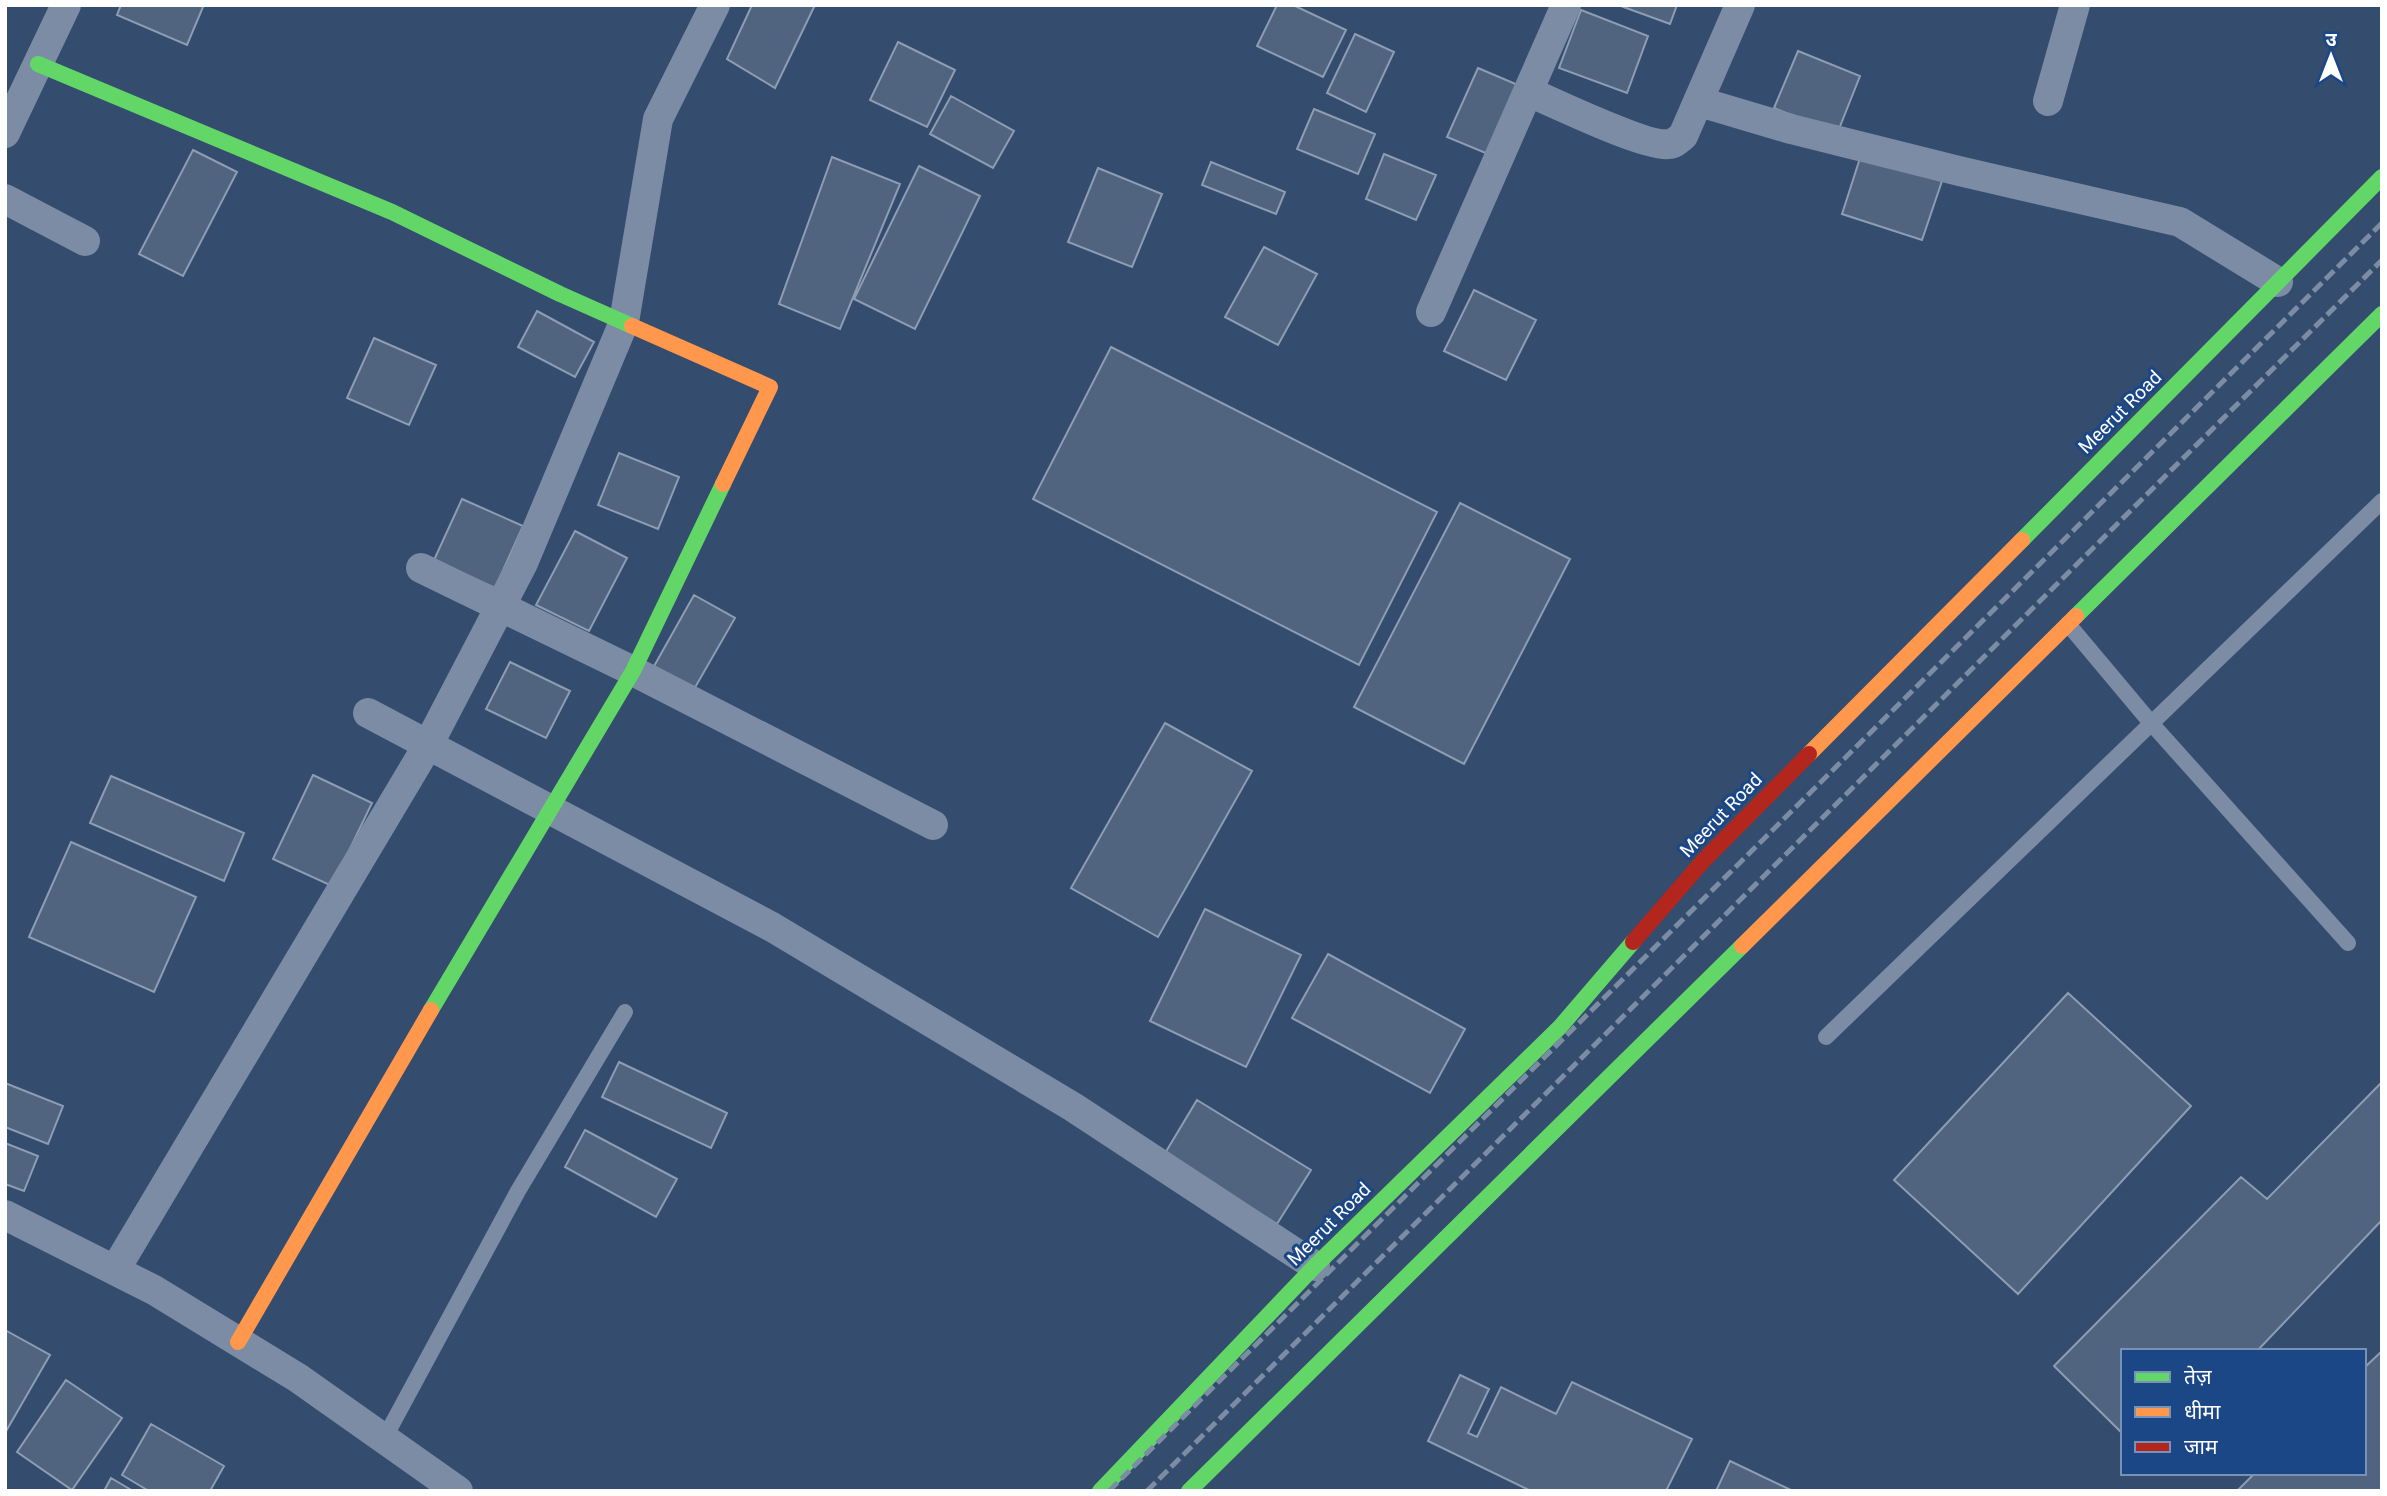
<svg xmlns="http://www.w3.org/2000/svg" width="2387" height="1496" viewBox="0 0 2387 1496" font-family="Roboto,'Noto Sans Devanagari',sans-serif">
<rect width="100%" height="100%" fill="#344c6e"/>
<path fill="#50647f" stroke="#8e9db2" stroke-width="2" d="M121 5H199L203 7 187 45 117 15Z
M752 5H815L775 88 727 59Z
M1277 5H1293L1346 30 1323 77 1257 46Z
M1618 5H1677L1670 24Z
M1581 10 1648 36 1627 93 1559 68Z
M1355 34 1394 52 1366 112 1327 93Z
M898 42 955 70 927 127 870 100Z
M1798 51 1860 76 1837 134 1774 108Z
M1478 68 1518 85 1488 154 1447 137Z
M951 96 1014 131 993 168 930 134Z
M1314 109 1375 134 1358 174 1297 149Z
M193 150 237 172 183 276 139 254Z
M1384 154 1436 175 1416 220 1366 199Z
M1861 155 1942 181 1922 240 1842 214Z
M832 157 900 184 840 329 779 304Z
M1211 162 1285 192 1276 214 1202 185Z
M919 166 980 196 915 329 854 299Z
M1098 168 1162 194 1132 267 1068 242Z
M1264 247 1317 274 1278 345 1225 317Z
M1474 290 1536 320 1506 380 1444 351Z
M537 311 594 342 575 377 518 347Z
M374 338 436 365 409 425 347 398Z
M1111 347 1437 512 1359 665 1033 499Z
M619 453 679 477 658 529 598 505Z
M462 499 523 526 495 588 434 560Z
M1460 503 1570 559 1464 764 1354 707Z
M575 531 627 558 589 631 536 605Z
M694 595 735 618 693 691 653 668Z
M510 662 570 691 546 738 486 709Z
M1165 723 1252 771 1158 937 1071 888Z
M313 775 372 803 332 886 273 859Z
M111 776 244 833 224 881 90 823Z
M71 842 196 897 154 992 29 937Z
M1205 909 1301 955 1246 1067 1150 1021Z
M1328 954 1465 1029 1430 1093 1292 1018Z
M2068 993 2191 1106 2018 1294 1894 1180Z
M619 1062 727 1113 711 1148 602 1097Z
M2382 1082V1220L2257 1351H2123V1434L2054 1366 2241 1177 2267 1199Z
M5 1083 63 1106 48 1144 5 1127Z
M1197 1100 1311 1170 1277 1224 1164 1155Z
M585 1130 677 1179 656 1217 565 1167Z
M5 1143 38 1156 24 1191 5 1184Z
M5 1330 50 1355 5 1433Z
M2382 1351V1491H2237L2255 1473H2364V1368Z
M1460 1375 1489 1389 1468 1433 1477 1437 1501 1387 1556 1414 1572 1382 1692 1439 1666 1491H1531L1428 1441Z
M66 1380 122 1418 72 1490 17 1452Z
M151 1424 224 1466 210 1491H149L122 1475Z
M1730 1461 1793 1491H1716Z
M111 1478 133 1491H104Z"/>
<g fill="none" stroke-linecap="round" stroke-linejoin="round">
<path stroke="#7b8ca4" stroke-width="16" d="M2068 624 2151 723 2348 943
M1826 1037 2382 501
M384 1439 518 1191 625 1012"/>
<path stroke="#7b8ca4" stroke-width="30" d="M1529 92C1553 102 1647 148 1669 144 1674 144 1679 139 1683 136L1740 5
M2048 101 2075 5
M1700 102 1791 129 1959 171 2180 222 2278 282
M5 133 66 5
M5 199 85 241
M1431 312 1566 5
M421 568 633 671 933 825
M368 713 772 927 1073 1107 1315 1266
M5 1215 154 1290 298 1378 458 1491
M115 1270 428 745 523 563 624 322 658 119 715 5"/>
<path stroke="#63d668" stroke-width="16" d="M38 64 392 212 560 294 632 326
M2022 540 2382 177
M2076 616 2382 314
M431 1010 633 671 723 484
M1100 1491 1315 1266 1560 1027 1633 942
M1189 1491 1742 946"/>
<path stroke="#ff974d" stroke-width="16" d="M632 326 770 387 723 484
M1809 754 2022 540
M1742 946 2076 616
M238 1342 431 1010"/>
<path stroke="#b3261e" stroke-width="16" d="M1633 942 1703 861 1809 754"/>
<path stroke="#7b8ca3" stroke-width="5" stroke-dasharray="12 5" stroke-linecap="butt" d="M1109 1491 2382 223
M1147 1491 2382 260"/>
</g>
<g text-anchor="middle" dominant-baseline="central" stroke-width="6" stroke-linejoin="round" paint-order="stroke">
<g font-size="19" fill="#fff" stroke="#1c4787">
<text transform="translate(2120 412) rotate(-45)">Meerut Road</text>
<text transform="translate(1721 815) rotate(-46)">Meerut Road</text>
<text transform="translate(1329 1224) rotate(-45)">Meerut Road</text>
</g>
</g>
<rect width="2387" height="1496" fill="none" stroke="#ffffff" stroke-width="14"/>
<rect x="2121" y="1349" width="245" height="126" fill="#1c4787" stroke="#7791b7" stroke-width="2"/>
<rect x="2135" y="1372" width="35" height="10" fill="#63d668" stroke="#7791b7" stroke-width="2"/>
<text x="2184" y="1384" font-size="21" fill="#ffffff">तेज़</text>
<rect x="2135" y="1407" width="35" height="10" fill="#ff974d" stroke="#7791b7" stroke-width="2"/>
<text x="2184" y="1419" font-size="21" fill="#ffffff">धीमा</text>
<rect x="2135" y="1442" width="35" height="10" fill="#b3261e" stroke="#7791b7" stroke-width="2"/>
<text x="2184" y="1454" font-size="21" fill="#ffffff">जाम</text>
<g transform="translate(2331 56)" stroke="#1c4787" stroke-width="5" paint-order="stroke">
<path d="M0-5L12 26L0 18L-12 26Z" fill="#ffffff"/>
<text y="-10" font-size="19" font-weight="bold" text-anchor="middle" fill="#ffffff">उ</text>
</g>
</svg>
